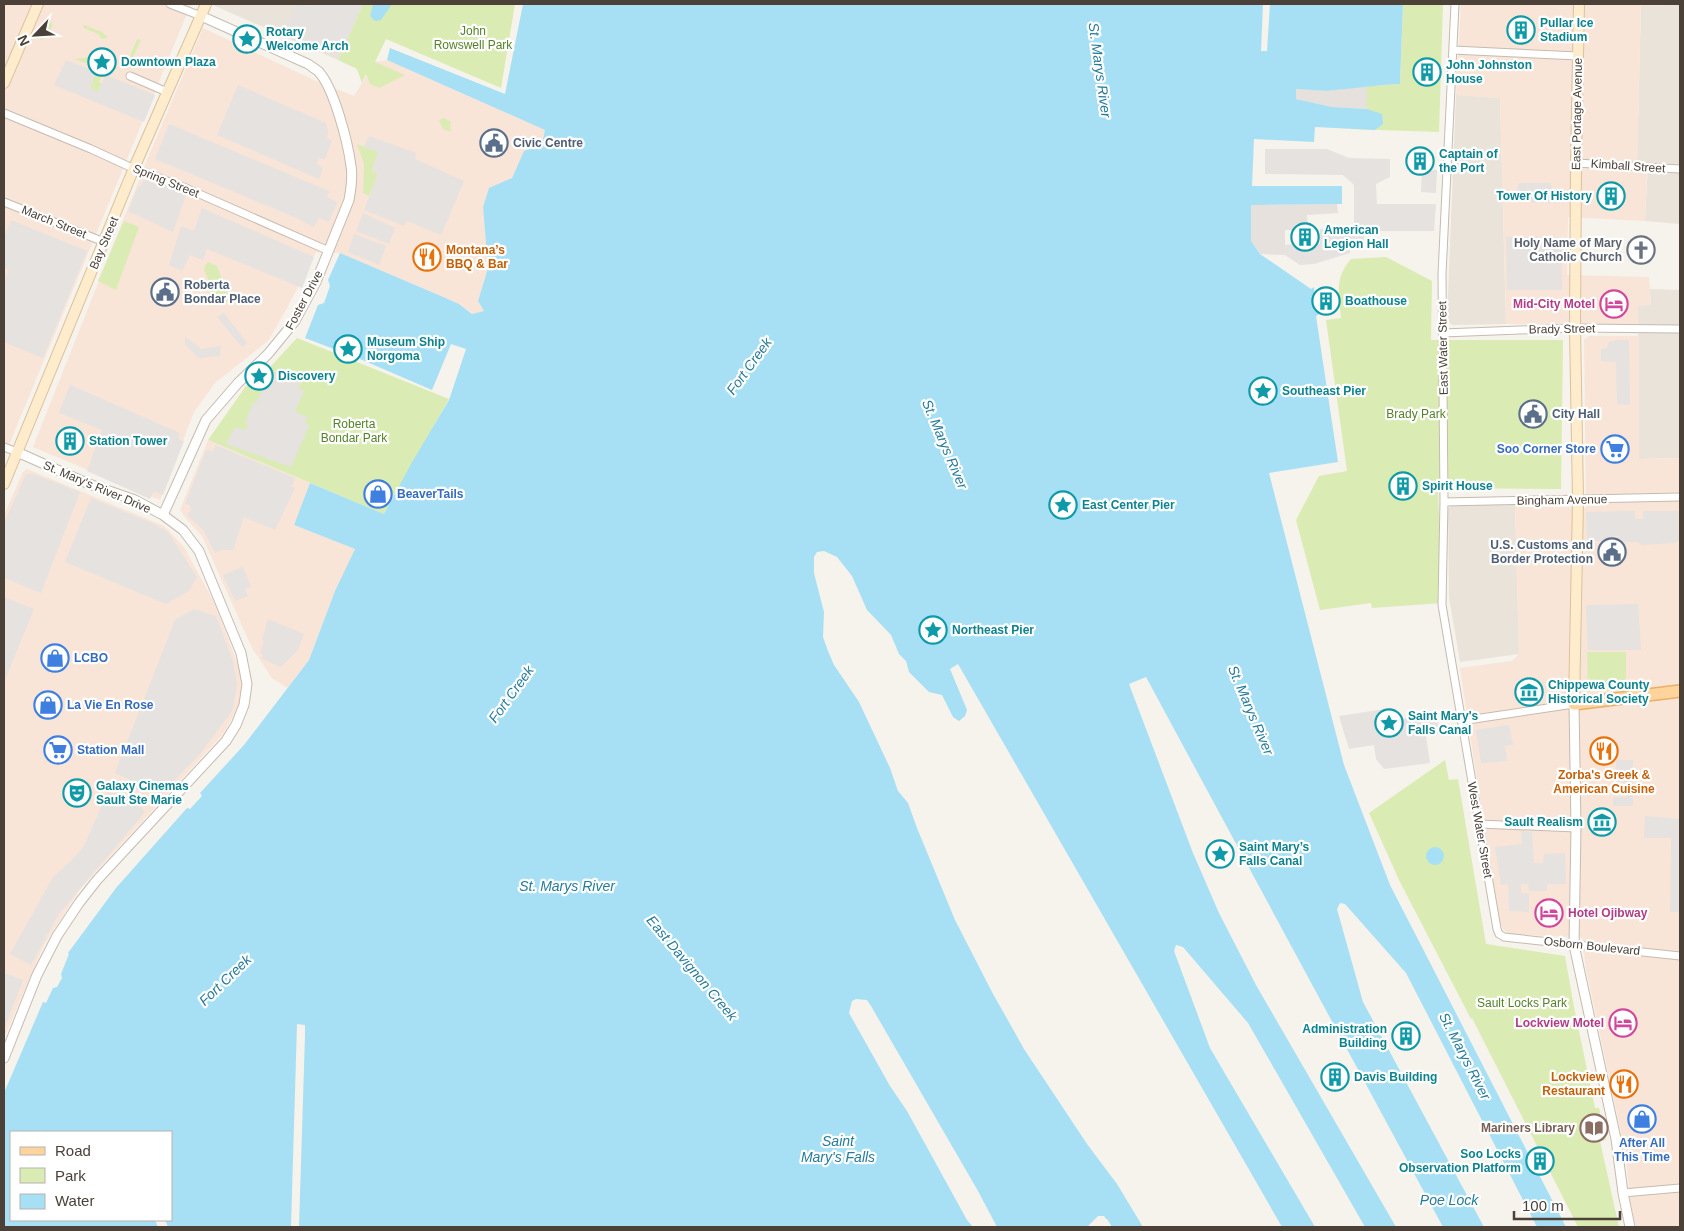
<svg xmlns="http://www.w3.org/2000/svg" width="1684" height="1231" viewBox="0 0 1684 1231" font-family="Helvetica,sans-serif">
<rect width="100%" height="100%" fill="#f6f2ec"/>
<path fill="#eae3d9" d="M214 4H363L338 60 213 5Z
M1663 4H1680V224L1645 221 1648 163H1637L1641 5 1662 6Z
M1456 95 1500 98 1506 324 1453 325 1447 321Z
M1650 289 1680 290V458L1639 459 1638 305H1651Z
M1453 504 1515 505 1519 654 1460 662 1449 597 1448 509Z"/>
<path fill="#f8e5d7" d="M4 4H191L4 457Z
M1461 4H1663V6H1641L1637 163V170L1647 172 1645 221 1568 217 1567 275 1649 277 1651 305 1638 306V326L1506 324 1500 98 1456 95Z
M203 28 314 80 354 96 375 62 387 60 545 130 541 143 524 151 512 178 489 189 483 207 488 268 478 301 484 311 473 314 459 304 441 296 340 253 316 252 287 308 268 341 215 383 194 412 160 500 33 447 147 160Z
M1589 336H1639V459L1680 458V1227H1636L1630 1201 1626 1156 1586 969 1582 938 1509 934 1503 929 1498 918 1460 668 1512 661 1519 654 1515 505 1586 508 1584 340Z
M208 440 310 483 294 525 355 549 335 591 309 660 287 688 272 678 252 648 202 536 189 522 180 510Z
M27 469 164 526 184 547 216 606 243 678 240 703 224 733 81 888 44 945 4 1038V515L23 472Z"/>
<path fill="#e6e1dd" d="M1367 86V109L1332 107 1296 99V89L1327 91Z
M1337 204 1338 213 1307 215 1308 230H1285V255L1260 254 1251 241V205Z"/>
<path fill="#daecb3" d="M363 4H515L501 88 386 39 375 62 405 75 379 88 370 84 366 74 362 83 357 69 338 60Z
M1403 4H1443L1439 132 1350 129 1363 121 1367 109V86L1400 84Z
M49 19 53 25 48 33V37L40 40Z
M84 25 102 32 108 37 102 39 98 34 84 28 83 26Z
M137 39 141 40 127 70 126 66Z
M98 51 101 62 95 66 74 59 85 58Z
M102 68H104L106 72 105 78 101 76 99 82 102 84 98 92 90 88 96 72Z
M444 118 451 122 450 128 452 132 443 129 439 120Z
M357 144 378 152 372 171 378 174 369 196 363 193 364 164Z
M124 221 139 227 116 290 98 281Z
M1386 257 1432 281 1431 340H1563L1561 489 1438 488 1442 603 1372 608 1371 603 1320 610 1296 520 1319 476 1347 471 1326 320 1341 318C1339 293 1334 279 1351 259Z
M208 262 217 266 228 295 227 302 210 306 209 296 211 286 204 270 205 266Z
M297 338 449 399 384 514 208 440 246 386 258 380Z
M1587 652H1626V688L1588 692Z
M1445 760 1449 780 1458 779 1486 944 1565 956 1574 1007 1595 1108H1599L1606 1140 1600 1141 1619 1227H1578L1472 1018 1471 1019 1399 880 1369 813Z"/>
<path fill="#e5e2e0" d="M295 4 309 8 311 4H363L340 55 305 42 308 30 302 29 299 36 285 31Z
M66 60 96 72 90 88 98 92 106 75 155 95 144 122 54 85Z
M238 85 326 123 328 131 327 138 332 141 325 159 318 158 317 164 323 168 319 179 217 135Z
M169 124 329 191 327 197 337 202 329 222 319 218 314 227 299 219 155 159Z
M369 136 416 153 415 159 464 181 441 235 407 221 404 226 364 210 378 174 372 171 378 152 364 147Z
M1265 149H1327L1349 158 1390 159V177L1376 184 1377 204H1436L1434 231H1364V249L1350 248V253L1314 264 1300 265 1285 255V245L1298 244V249H1310V245L1320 244V229L1354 230V185L1343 175 1265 174Z
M1422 169 1437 170 1436 193 1421 192Z
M150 175 188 189 173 232 128 211 137 189Z
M1518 183H1550L1554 192H1564V203L1517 202Z
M202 208 314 257 302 288 207 249 203 260 190 255 182 271 169 265 181 226 194 231Z
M363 213 395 228 389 244 356 231Z
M11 220 87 251 43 358 4 342V282L9 270 4 268V237Z
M354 234 386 246 379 265 348 252Z
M1506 237H1561L1562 290H1507Z
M224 313 247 343 242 347 217 317Z
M185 337 201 349 221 346 220 356 199 358 185 345Z
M1617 340H1629L1630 405 1617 404 1616 362 1601 361V349L1607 348 1609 342Z
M271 371 301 382 298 388 304 391 295 412 307 417 305 422 309 426 291 467 226 444 235 427 244 430 249 427 245 424 253 402 256 403Z
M70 385 180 433 178 439 184 441 163 495 154 491 150 499 87 471 102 430 59 413Z
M215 445 295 478 292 486 295 488 275 530 244 517 233 550H223L215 553 204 531 187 515 191 510 190 505 185 504 206 450 213 452Z
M26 474H33L80 492 41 593 4 578V523Z
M91 498 154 524 168 532 197 577 189 591 166 604 65 562Z
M1635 511V519H1643V511H1680V540L1674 543 1642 545 1637 542H1620L1619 536H1613V541H1587L1586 512Z
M243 567 251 587 245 589 248 596 235 601 223 575Z
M4 597 34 609 4 682Z
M1638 604 1641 650H1588L1586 605Z
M194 609 216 616 233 661 237 685 232 711 200 754 161 794 115 773 175 620Z
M268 619 304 634 298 650 281 667 262 659 263 654 260 653 264 641 262 640Z
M1392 708 1395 720 1436 713 1440 734 1426 736 1430 763 1384 769 1376 759 1374 745 1349 749 1339 716Z
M1509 725 1513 745 1505 746 1507 761 1481 763 1476 730Z
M1616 760H1633V806H1613V797H1626V782H1616Z
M108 791 139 804 145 812 58 915 31 965 10 954 53 877 71 861 84 846Z
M1645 816 1680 819V912H1670L1671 838H1644Z
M1521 831 1532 832 1534 863H1543L1544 854 1565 853 1566 884H1547V891H1529L1528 884H1521V894L1529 893V912L1509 911 1508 884 1501 885 1495 847 1522 844Z
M4 973 23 980 4 1029Z"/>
<path fill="#a7e0f4" d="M373 4H392L381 20 375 21 370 16Z
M523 4H1403L1400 84 1383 85 1327 91 1296 89V99L1332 107 1367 109 1382 114 1383 124 1375 130 1315 127 1314 142 1254 139 1252 186H1342V204L1251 205V241L1260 254 1311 289 1314 287V288L1318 315 1316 316 1338 462 1269 473 1344 765 1390 885 1566 1227H1537L1406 973 1345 904 1340 903 1337 909 1363 1002 1484 1227H1443L1146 677 1129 684 1193 853 1219 913 1256 985 1396 1227H1365L1248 1023 1183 947 1176 945 1174 951 1210 1048 1315 1227H1282L958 664 950 669 967 710 965 716 959 721 953 717 942 695 929 692 909 672 906 661 899 654 891 635 867 610 852 576 837 557 824 551 817 552 814 557V573L824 612 823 637 828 651 834 665 859 702 890 768 898 791 908 803 917 828 955 920 992 992 1024 1049 1087 1144 1117 1184 1143 1227H1112L1107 1219 1091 1227H168L165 1220H171V1132H11V1220H155L158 1227H4V1093L43 1002 46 1003 53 988 57 987 62 978 61 974 69 954 68 953 116 888 187 808 190 809 202 796 200 793 244 745 309 660 335 591 355 549 294 525 310 483 384 514 411 464 449 400 466 349 451 344 432 390 360 359 305 338 318 305 324 303 330 286 328 280 340 253 441 296 459 304 472 314 484 311 478 301 488 268 483 207 489 188 512 178 524 151 542 143 545 130 387 60 390 48 505 94Z
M1426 856a9 9 0 1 1 18 0a9 9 0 1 1-18 0Z"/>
<path fill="#f6f2ec" d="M1263 4H1270L1267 51H1261Z
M856 999 867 1000 871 1006 978 1191 997 1227H973L967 1220 907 1111 890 1086 849 1013 852 1001Z
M297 1024 305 1025V1035L299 1227H291Z
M1098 1216H1104L1112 1227H1109L1106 1222 1096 1227H1087Z"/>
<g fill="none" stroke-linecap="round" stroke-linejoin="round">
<g stroke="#c6bbb0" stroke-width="9">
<path id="minor" d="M170 4 201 16
M1455 4 1442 274 1444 502 1442 605 1497 929 1499 934 1504 937 1680 956
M1453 50 1578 56
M130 76 167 92
M4 113 91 149 128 166 188 189 329 251
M1576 163 1680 169
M4 202 104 242
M1443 333 1575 328 1680 329
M4 447 17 452
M1444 502 1680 497
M1461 721 1574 704
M1479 824 1576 828
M1623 1193 1680 1188"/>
</g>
<g stroke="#c6bbb0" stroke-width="11">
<path id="tertiary" d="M163 515 206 420 238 383 268 354 295 321 316 282 349 200C351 189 353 177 351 166 348 143 334 87 318 71 315 69 311 66 308 64L201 16
M1574 704 1576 828 1574 945 1616 1139 1623 1193 1630 1227
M4 1058 37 975 57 936 79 903 97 880 226 741 236 725 244 705 247 684 241 653 199 551 183 530 163 515 135 500 89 484 17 452"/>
</g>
<g stroke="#dbc19c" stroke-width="12">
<path id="secondary" d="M4 83 38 4
M4 484 134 168 206 4
M1574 704 1578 500 1575 328 1576 163 1579 4"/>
</g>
<g stroke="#eaaf66" stroke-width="14">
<path id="primary" d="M1574 704 1680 691"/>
</g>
<use href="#minor" stroke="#fff" stroke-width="7"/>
<use href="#tertiary" stroke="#fff" stroke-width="9"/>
<use href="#secondary" stroke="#ffeccd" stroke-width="10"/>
<use href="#primary" stroke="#ffd49c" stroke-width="11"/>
</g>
<defs>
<g id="building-ring" transform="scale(1.4375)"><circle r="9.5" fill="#fff" stroke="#0f9aa8" stroke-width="1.5"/><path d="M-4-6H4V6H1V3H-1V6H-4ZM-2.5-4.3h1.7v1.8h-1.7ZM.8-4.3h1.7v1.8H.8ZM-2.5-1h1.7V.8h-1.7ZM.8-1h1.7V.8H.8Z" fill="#0f9aa8"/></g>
<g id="sight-ring" transform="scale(1.4375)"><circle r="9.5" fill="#fff" stroke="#0f9aa8" stroke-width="1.5"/><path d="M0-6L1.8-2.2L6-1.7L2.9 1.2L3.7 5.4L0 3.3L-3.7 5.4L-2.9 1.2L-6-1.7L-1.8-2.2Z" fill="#0f9aa8"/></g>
<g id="civic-ring" transform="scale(1.4375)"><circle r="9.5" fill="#fff" stroke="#5c6f8a" stroke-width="1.5"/><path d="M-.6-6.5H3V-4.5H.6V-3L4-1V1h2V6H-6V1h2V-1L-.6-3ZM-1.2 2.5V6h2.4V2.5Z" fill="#5c6f8a"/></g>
<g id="church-ring" transform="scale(1.4375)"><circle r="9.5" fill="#fff" stroke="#6b7280" stroke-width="1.5"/><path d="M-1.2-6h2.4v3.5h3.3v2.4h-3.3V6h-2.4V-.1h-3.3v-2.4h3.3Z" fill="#6b7280"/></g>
<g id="restaurant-ring" transform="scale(1.4375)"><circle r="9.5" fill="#fff" stroke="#e8710a" stroke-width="1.5"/><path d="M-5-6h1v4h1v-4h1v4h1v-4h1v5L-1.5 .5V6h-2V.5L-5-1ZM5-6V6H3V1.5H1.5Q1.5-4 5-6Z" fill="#e8710a"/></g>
<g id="hotel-ring" transform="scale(1.4375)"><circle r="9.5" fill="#fff" stroke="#d1479c" stroke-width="1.5"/><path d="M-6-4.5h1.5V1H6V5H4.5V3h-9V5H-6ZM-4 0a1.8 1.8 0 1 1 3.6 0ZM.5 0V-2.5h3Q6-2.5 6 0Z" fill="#d1479c"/></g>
<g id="supermarket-ring" transform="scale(1.4375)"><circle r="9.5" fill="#fff" stroke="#3f7fe0" stroke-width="1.5"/><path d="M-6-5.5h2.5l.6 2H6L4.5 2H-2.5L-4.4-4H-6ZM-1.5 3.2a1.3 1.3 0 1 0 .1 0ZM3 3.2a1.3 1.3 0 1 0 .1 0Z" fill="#3f7fe0"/></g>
<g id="shop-ring" transform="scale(1.4375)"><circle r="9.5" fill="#fff" stroke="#3f7fe0" stroke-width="1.5"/><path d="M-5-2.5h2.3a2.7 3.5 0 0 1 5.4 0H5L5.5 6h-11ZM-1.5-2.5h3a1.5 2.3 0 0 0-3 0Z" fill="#3f7fe0"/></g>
<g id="museum-ring" transform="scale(1.4375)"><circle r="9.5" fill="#fff" stroke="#0f9aa8" stroke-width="1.5"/><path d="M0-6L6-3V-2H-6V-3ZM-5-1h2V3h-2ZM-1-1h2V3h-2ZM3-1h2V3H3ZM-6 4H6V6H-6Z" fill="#0f9aa8"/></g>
<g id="theatre-ring" transform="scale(1.4375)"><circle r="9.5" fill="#fff" stroke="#0f9aa8" stroke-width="1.5"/><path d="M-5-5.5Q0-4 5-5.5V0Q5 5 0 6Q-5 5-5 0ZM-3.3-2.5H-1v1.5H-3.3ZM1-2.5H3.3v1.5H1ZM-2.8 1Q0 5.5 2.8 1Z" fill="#0f9aa8"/></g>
<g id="library-ring" transform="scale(1.4375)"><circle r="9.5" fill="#fff" stroke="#8d6e63" stroke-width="1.5"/><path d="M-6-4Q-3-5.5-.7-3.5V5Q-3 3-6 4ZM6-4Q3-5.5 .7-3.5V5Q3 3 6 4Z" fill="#8d6e63"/></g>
</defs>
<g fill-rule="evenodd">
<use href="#building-ring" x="1521" y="30"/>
<use href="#sight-ring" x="247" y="39"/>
<use href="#sight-ring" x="102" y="62"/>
<use href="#building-ring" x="1427" y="72"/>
<use href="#civic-ring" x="494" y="143"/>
<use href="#building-ring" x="1420" y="161"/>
<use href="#building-ring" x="1611" y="196"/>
<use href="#building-ring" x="1305" y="237"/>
<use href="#church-ring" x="1641" y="250"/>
<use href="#restaurant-ring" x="427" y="257"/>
<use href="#civic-ring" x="165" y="292"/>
<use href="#building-ring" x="1326" y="301"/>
<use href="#hotel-ring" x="1614" y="304"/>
<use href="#sight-ring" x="348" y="349"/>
<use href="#sight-ring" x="259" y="376"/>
<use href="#sight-ring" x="1263" y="391"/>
<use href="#civic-ring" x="1533" y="414"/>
<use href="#building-ring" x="70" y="441"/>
<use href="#supermarket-ring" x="1615" y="449"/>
<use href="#building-ring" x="1403" y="486"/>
<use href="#shop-ring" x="378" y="494"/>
<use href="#sight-ring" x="1063" y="505"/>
<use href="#civic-ring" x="1612" y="552"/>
<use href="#sight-ring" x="933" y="630"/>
<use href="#shop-ring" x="55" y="658"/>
<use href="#museum-ring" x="1529" y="692"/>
<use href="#shop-ring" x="48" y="705"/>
<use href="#sight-ring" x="1389" y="723"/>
<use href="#supermarket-ring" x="58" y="750"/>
<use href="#restaurant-ring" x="1604" y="751"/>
<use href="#theatre-ring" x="77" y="793"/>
<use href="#museum-ring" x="1602" y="822"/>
<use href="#sight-ring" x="1220" y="854"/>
<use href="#hotel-ring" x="1549" y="913"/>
<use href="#hotel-ring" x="1623" y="1023"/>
<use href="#building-ring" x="1406" y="1036"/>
<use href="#building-ring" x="1335" y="1077"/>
<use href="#restaurant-ring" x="1624" y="1084"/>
<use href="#shop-ring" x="1642" y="1119"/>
<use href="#library-ring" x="1594" y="1128"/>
<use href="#building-ring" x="1540" y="1161"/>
</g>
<g text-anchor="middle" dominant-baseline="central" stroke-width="4.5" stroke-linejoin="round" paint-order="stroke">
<g font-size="12" font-weight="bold" fill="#0d838f" stroke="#fff" text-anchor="start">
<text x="1540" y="23">Pullar Ice<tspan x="1540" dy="14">Stadium</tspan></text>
<text x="266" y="32">Rotary<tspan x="266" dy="14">Welcome Arch</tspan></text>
<text x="121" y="62">Downtown Plaza</text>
<text x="1446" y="65">John Johnston<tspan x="1446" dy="14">House</tspan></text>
<text x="1439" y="154">Captain of<tspan x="1439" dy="14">the Port</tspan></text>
<text x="1592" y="196" text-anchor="end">Tower Of History</text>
<text x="1324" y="230">American<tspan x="1324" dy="14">Legion Hall</tspan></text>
<text x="1345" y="301">Boathouse</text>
<text x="367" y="342">Museum Ship<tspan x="367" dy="14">Norgoma</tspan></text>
<text x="278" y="376">Discovery</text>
<text x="1282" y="391">Southeast Pier</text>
<text x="89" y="441">Station Tower</text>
<text x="1422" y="486">Spirit House</text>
<text x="1082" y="505">East Center Pier</text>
<text x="952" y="630">Northeast Pier</text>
<text x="1548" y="685">Chippewa County<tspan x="1548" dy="14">Historical Society</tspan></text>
<text x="1408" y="716">Saint Mary's<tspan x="1408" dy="14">Falls Canal</tspan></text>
<text x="96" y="786">Galaxy Cinemas<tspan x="96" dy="14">Sault Ste Marie</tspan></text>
<text x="1583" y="822" text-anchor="end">Sault Realism</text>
<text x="1239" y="847">Saint Mary’s<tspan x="1239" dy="14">Falls Canal</tspan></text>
<text x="1387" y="1029" text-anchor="end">Administration<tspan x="1387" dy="14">Building</tspan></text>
<text x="1354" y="1077">Davis Building</text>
<text x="1521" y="1154" text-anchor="end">Soo Locks<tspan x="1521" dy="14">Observation Platform</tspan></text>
</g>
<g font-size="12" fill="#568128" stroke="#fff">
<text x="473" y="31">John<tspan x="473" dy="14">Rowswell Park</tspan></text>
<text x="1416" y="414">Brady Park</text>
<text x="354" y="424">Roberta<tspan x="354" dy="14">Bondar Park</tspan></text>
<text x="1522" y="1003">Sault Locks Park</text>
</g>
<g font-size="12" fill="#4b4138" stroke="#fff">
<text transform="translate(1577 114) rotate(-89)">East Portage Avenue</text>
<text transform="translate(1628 166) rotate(4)">Kimball Street</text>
<text transform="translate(166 181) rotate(22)">Spring Street</text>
<text transform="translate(54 222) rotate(22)">March Street</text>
<text transform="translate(104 243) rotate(-67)">Bay Street</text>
<text transform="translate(304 300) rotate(-62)">Foster Drive</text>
<text transform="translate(1562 329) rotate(-1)">Brady Street</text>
<text transform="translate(1443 348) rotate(-91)">East Water Street</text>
<text transform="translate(97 487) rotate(23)">St. Mary's River Drive</text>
<text transform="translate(1562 500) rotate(-1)">Bingham Avenue</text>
<text transform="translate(1480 830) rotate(80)">West Water Street</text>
<text transform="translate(1592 946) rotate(6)">Osborn Boulevard</text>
</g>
<g font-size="12" font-weight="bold" fill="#4e5e75" stroke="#fff" text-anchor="start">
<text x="513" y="143">Civic Centre</text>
<text x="184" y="285">Roberta<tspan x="184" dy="14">Bondar Place</tspan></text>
<text x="1552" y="414">City Hall</text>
<text x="1593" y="545" text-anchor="end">U.S. Customs and<tspan x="1593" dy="14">Border Protection</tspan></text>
</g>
<g font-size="12" font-weight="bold" fill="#5b616d" stroke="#fff" text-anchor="end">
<text x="1622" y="243">Holy Name of Mary<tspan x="1622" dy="14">Catholic Church</tspan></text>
</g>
<g font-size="12" font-weight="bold" fill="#c56008" stroke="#fff" text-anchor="start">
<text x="446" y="250">Montana’s<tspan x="446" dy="14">BBQ &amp; Bar</tspan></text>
<text x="1604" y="775" text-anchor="middle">Zorba's Greek &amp;<tspan x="1604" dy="14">American Cuisine</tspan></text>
<text x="1605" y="1077" text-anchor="end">Lockview<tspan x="1605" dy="14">Restaurant</tspan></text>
</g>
<g font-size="12" font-weight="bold" fill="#b23c85" stroke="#fff" text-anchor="end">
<text x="1595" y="304">Mid-City Motel</text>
<text x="1568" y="913" text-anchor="start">Hotel Ojibway</text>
<text x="1604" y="1023">Lockview Motel</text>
</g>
<g font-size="12" font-weight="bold" fill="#366cbe" stroke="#fff" text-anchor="start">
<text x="1596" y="449" text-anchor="end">Soo Corner Store</text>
<text x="397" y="494">BeaverTails</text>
<text x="74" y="658">LCBO</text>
<text x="67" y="705">La Vie En Rose</text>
<text x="77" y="750">Station Mall</text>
<text x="1642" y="1143" text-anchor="middle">After All<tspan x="1642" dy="14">This Time</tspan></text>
</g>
<g font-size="12" font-weight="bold" fill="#785e54" stroke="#fff" text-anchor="end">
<text x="1575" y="1128">Mariners Library</text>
</g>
<g font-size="14" font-style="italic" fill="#267b9b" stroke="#fff">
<text transform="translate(1100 70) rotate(82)">St. Marys River</text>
<text transform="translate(749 366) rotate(-54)">Fort Creek</text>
<text transform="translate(945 444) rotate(67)">St. Marys River</text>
<text transform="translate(511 694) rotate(-54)">Fort Creek</text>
<text transform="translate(1251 710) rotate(67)">St. Marys River</text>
<text x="567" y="886">St. Marys River</text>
<text transform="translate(692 968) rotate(50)">East Davignon Creek</text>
<text transform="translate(225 980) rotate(-44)">Fort Creek</text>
<text transform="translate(1465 1056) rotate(63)">St. Marys River</text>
<text x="838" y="1141">Saint<tspan x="838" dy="16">Mary's Falls</tspan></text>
<text x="1449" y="1200">Poe Lock</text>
</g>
</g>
<rect width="1684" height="1231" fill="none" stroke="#4b4138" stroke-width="10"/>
<rect x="10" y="1131" width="162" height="90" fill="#ffffff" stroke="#b7b3af"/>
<rect x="20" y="1147" width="25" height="8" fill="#ffd49c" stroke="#b7b3af"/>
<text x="55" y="1156" font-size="15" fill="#4b4138">Road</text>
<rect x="20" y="1168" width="25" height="15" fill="#daecb3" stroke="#b7b3af"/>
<text x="55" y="1181" font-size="15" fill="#4b4138">Park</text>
<rect x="20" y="1194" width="25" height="15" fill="#a7e0f4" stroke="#b7b3af"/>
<text x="55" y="1206" font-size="15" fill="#4b4138">Water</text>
<g transform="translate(35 35) rotate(245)" stroke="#ffffff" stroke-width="4" paint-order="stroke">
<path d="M0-4L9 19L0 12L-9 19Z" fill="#4b4138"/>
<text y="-8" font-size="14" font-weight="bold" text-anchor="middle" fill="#4b4138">N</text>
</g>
<path d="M1514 1211v8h106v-8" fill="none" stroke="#4b4138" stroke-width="2.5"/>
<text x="1522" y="1211" font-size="15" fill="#4b4138" stroke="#ffffff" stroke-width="4" paint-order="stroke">100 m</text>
</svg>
